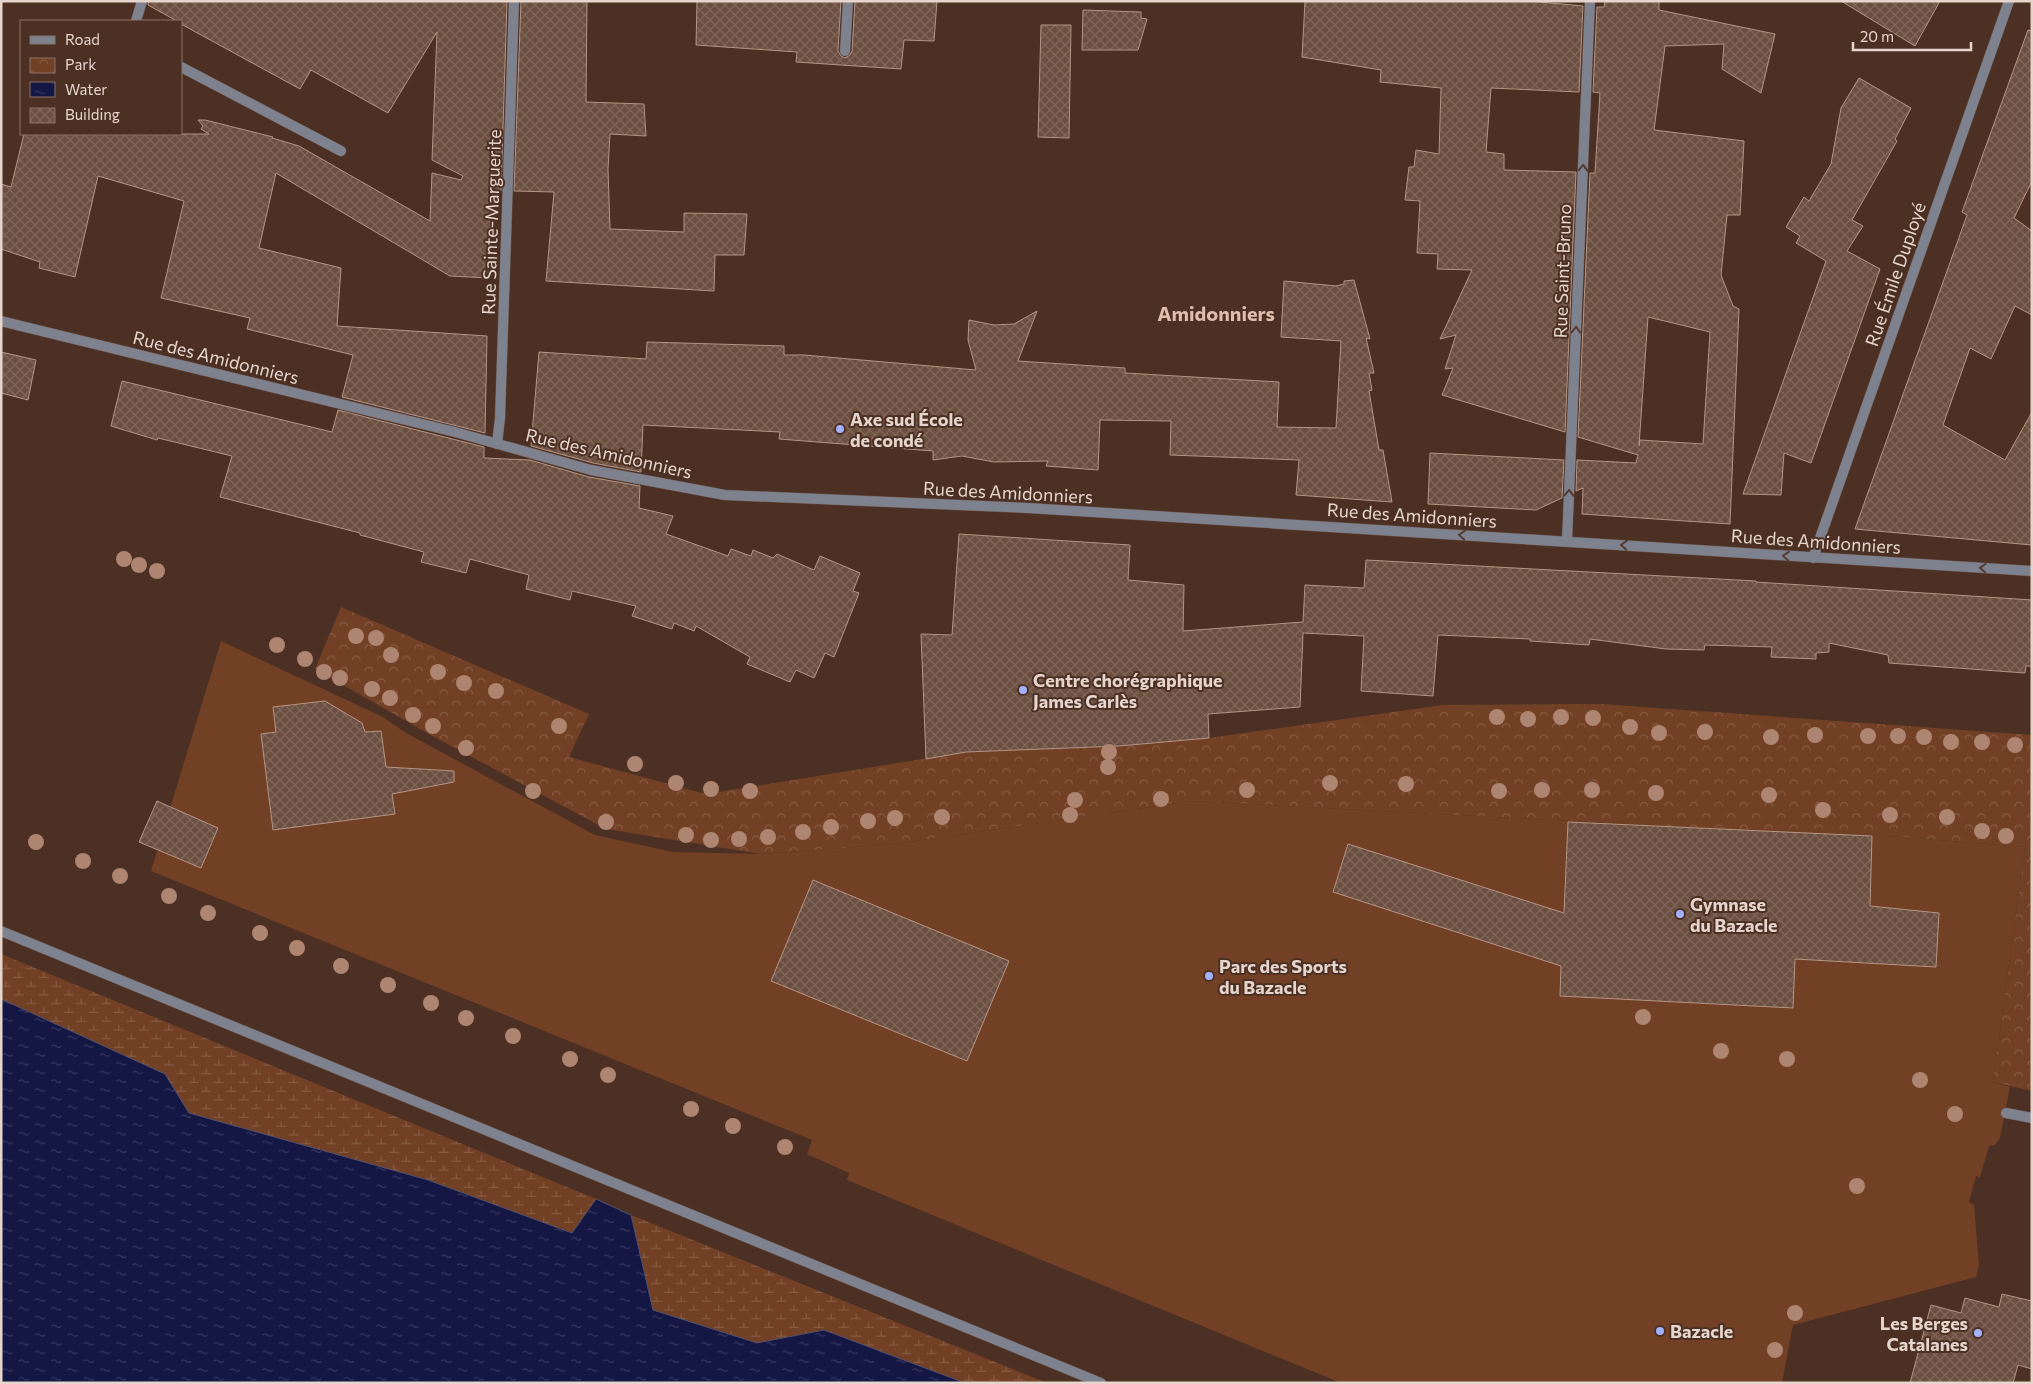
<svg xmlns="http://www.w3.org/2000/svg" width="2033" height="1384" viewBox="0 0 2033 1384" font-family="Commissioner,sans-serif">
<defs>
<pattern id="wetland-marsh" width="20" height="14" patternUnits="userSpaceOnUse" patternTransform="scale(1.25)"><rect width="20" height="14" fill="#724025"/><path d="M1 5h8M5 5V1M11 12h8M15 12V8" fill="none" stroke="#865b43"/></pattern>
<pattern id="park-crowns" width="20" height="18" patternUnits="userSpaceOnUse" patternTransform="scale(1.25)"><rect width="20" height="18" fill="#724025"/><path d="M2 6a3 3 0 1 1 6 0M12 15a3 3 0 1 1 6 0" fill="none" stroke="#865b43"/></pattern>
<pattern id="water-ripples" width="26" height="14" patternUnits="userSpaceOnUse" patternTransform="scale(1.25)"><rect width="26" height="14" fill="#141744"/><path d="M2 4q2-2 4 0t4 0M15 11q2-2 4 0t4 0" fill="none" stroke="#36385e"/></pattern>
<pattern id="building-cross-hatch" width="8" height="8" patternUnits="userSpaceOnUse" patternTransform="scale(1.25)"><rect width="8" height="8" fill="#6b4f40"/><path d="M0 0l8 8M0 8l8-8" fill="none" stroke="#80675a"/></pattern>
</defs>
<rect width="100%" height="100%" fill="#4b3023"/>
<path fill="#724025" d="M221 641 383 717 406 733 595 835 673 852 761 854 895 844 1191 801 1801 833 1826 836 1852 833 2025 847 1993 1082 2010 1087 2000 1138 1995 1145 1989 1146 1980 1177 1976 1176 1969 1202 1974 1205 1979 1265 1976 1277 1793 1325 1782 1383H1341L847 1180 849 1173 807 1154 812 1140 151 871Z"/>
<path fill="url(#wetland-marsh)" d="M1 954 596 1199 572 1233 428 1180 189 1113 165 1074 1 999Z
M631 1215 1047 1383H965L824 1330 758 1343 653 1310Z"/>
<path fill="url(#park-crowns)" d="M341 607 589 714 569 757 706 794 966 752 1119 746 1209 738 1443 705 1601 704 2032 735V1091L1993 1082 2025 847 1852 833 1826 836 1801 833 1191 801 895 844 761 854 606 829 427 733 315 669Z"/>
<path fill="url(#water-ripples)" stroke="#53506d" d="M1 999 165 1074 189 1113 428 1180 572 1233 596 1199 631 1215 653 1310 757 1343 824 1330 965 1383H1Z"/>
<path fill="url(#building-cross-hatch)" stroke="#b59585" fill-rule="evenodd" d="M149 1H507L501 191 491 190 489 278 450 276 276 173 259 248 341 268 337 326 487 336 485 433 342 397 353 355 247 329 250 318 161 298 184 201 98 176 75 277 39 268 40 262 1 249V184L11 187 24 134H209L201 129 203 126 198 120H205L273 137 272 138 299 146 430 221 432 173 461 180 463 176 432 160 437 32 388 113 311 70 300 89 181 24V21H177L148 5Z
M521 1H587L586 102 644 104 646 136 610 134 608 169 610 229 684 232V213L747 214 744 255H715L714 291 546 281 554 192 514 191Z
M697 1H841L838 51 841 56 845 58 850 55 852 51 855 1H937L934 41 904 40 901 69 796 62 797 52 696 45Z
M1305 1H1530L1583 6 1579 92 1491 88 1486 152 1504 154V170L1576 172 1565 432 1442 395 1453 368 1445 369 1456 335 1440 339 1472 270 1437 269 1438 254 1417 253 1420 201 1405 200 1409 167H1414L1416 150 1439 154 1441 88 1380 82 1381 70 1302 57Z
M1605 1H1659V10L1775 34 1761 93 1722 69 1724 44 1665 46 1654 130 1744 141 1740 215H1727L1721 275 1733 306 1739 309 1730 524 1582 514 1583 488 1576 491 1577 460 1636 463 1638 455 1578 437 1590 173H1595L1600 93 1593 92 1597 7H1604ZM1648 317 1710 332 1703 444 1640 440 1639 446Z
M1841 1H1940L1915 46Z
M1083 10 1141 12V18L1147 19 1138 50H1082Z
M1041 25H1071L1069 138 1038 137Z
M2028 30 2032 31V181L2014 218 2032 231V315L2015 306 1991 359 1970 348 1943 425 2005 460 2032 412V545L1855 529 1967 215 1962 212Z
M1859 78 1911 108 1895 139 1897 141 1852 220 1863 226 1847 251 1880 269 1811 463 1784 453 1781 495 1743 494 1826 261 1796 243 1800 236 1786 227 1804 197 1809 201 1831 164 1841 108Z
M1354 280 1370 339 1366 338 1374 373H1369L1372 390 1369 391 1379 450H1383L1392 502 1296 495 1299 460 1170 455 1171 421 1100 420 1098 470 1046 466 1048 461 994 462 962 456 933 460V451L779 439 780 432 643 425 641 472 593 463 531 446 539 352 646 359 647 342 784 346V355H804L976 370 968 340 969 320 994 325 1014 324 1037 311 1018 361 1125 368V373L1279 382 1277 427 1336 428 1341 341 1281 337 1284 281 1336 286 1344 284V281Z
M1 352 36 360 28 400 1 393Z
M122 381 332 432 338 410 484 447V458L530 460 589 477 640 486 639 508 673 516 666 534 728 556 731 549 751 556 753 550 773 558 777 554 814 570 820 556 860 573 853 591 859 593 834 657 825 653 814 678 796 670 790 682 747 664 750 657 696 626 694 631 674 623 672 629 632 616 636 606 572 591 570 600 526 589 529 575 470 559 466 573 421 562 424 552 360 535V533L220 497 232 456 158 438 157 440 111 426Z
M1430 453 1564 460 1562 498 1536 510 1428 504Z
M959 534 1130 545 1128 580 1184 585 1183 631 1303 622 1305 585 1364 588 1366 560 1756 581V582L2032 600V666H2026L2025 673 1889 663 1888 655 1829 643V652L1816 653V659L1771 657 1772 647 1705 645 1704 650 1666 649 1590 639 1589 645 1530 641V639L1438 635 1433 696 1361 691 1364 636 1303 633 1300 707 1208 714 1209 738 1119 746 966 752 926 759 921 634 952 635Z
M325 701 362 723 365 732 381 731 386 767 454 771V782L392 794 395 814 273 830 261 734 276 732 273 707Z
M157 801 218 828 201 868 139 842Z
M1568 822 1872 836 1870 906 1939 913 1936 967 1795 959 1793 1008 1560 996 1561 966 1333 892 1348 844 1564 913Z
M813 880 1009 961 967 1061 771 981Z
M2002 1294 2032 1301V1369L2018 1365 2013 1383H1910L1931 1305 1961 1313 1965 1298 1999 1307Z"/>
<g fill="none" stroke-linecap="round" stroke-linejoin="round">
<g stroke="#674e41" stroke-width="11">
<path id="lane" d="M845 51 848 1
M1 931 1101 1383"/>
</g>
<g stroke="#674e41" stroke-width="11">
<path id="street" d="M136 21 142 1
M181 67 341 151
M1 321 455 432 591 470 725 495 1028 508 2032 571
M497 444 500 418 514 1
M1567 541 1590 1
M1813 558 2009 1
M2006 1113 2032 1118"/>
</g>
<use href="#lane" stroke="#7e818e" stroke-width="10"/>
<use href="#street" stroke="#7e818e" stroke-width="10"/>
</g>
<g fill="#ad8571">
<circle cx="124" cy="559" r="8"/>
<circle cx="139" cy="565" r="8"/>
<circle cx="157" cy="571" r="8"/>
<circle cx="356" cy="636" r="8"/>
<circle cx="376" cy="638" r="8"/>
<circle cx="277" cy="645" r="8"/>
<circle cx="391" cy="655" r="8"/>
<circle cx="305" cy="659" r="8"/>
<circle cx="324" cy="672" r="8"/>
<circle cx="438" cy="672" r="8"/>
<circle cx="340" cy="678" r="8"/>
<circle cx="464" cy="683" r="8"/>
<circle cx="372" cy="689" r="8"/>
<circle cx="496" cy="691" r="8"/>
<circle cx="390" cy="698" r="8"/>
<circle cx="413" cy="715" r="8"/>
<circle cx="1497" cy="717" r="8"/>
<circle cx="1561" cy="717" r="8"/>
<circle cx="1593" cy="718" r="8"/>
<circle cx="1528" cy="719" r="8"/>
<circle cx="433" cy="726" r="8"/>
<circle cx="559" cy="726" r="8"/>
<circle cx="1630" cy="727" r="8"/>
<circle cx="1705" cy="732" r="8"/>
<circle cx="1659" cy="733" r="8"/>
<circle cx="1815" cy="735" r="8"/>
<circle cx="1868" cy="736" r="8"/>
<circle cx="1898" cy="736" r="8"/>
<circle cx="1771" cy="737" r="8"/>
<circle cx="1924" cy="737" r="8"/>
<circle cx="1951" cy="742" r="8"/>
<circle cx="1982" cy="742" r="8"/>
<circle cx="2015" cy="745" r="8"/>
<circle cx="466" cy="748" r="8"/>
<circle cx="1109" cy="752" r="8"/>
<circle cx="635" cy="764" r="8"/>
<circle cx="1108" cy="767" r="8"/>
<circle cx="676" cy="783" r="8"/>
<circle cx="1330" cy="783" r="8"/>
<circle cx="1406" cy="784" r="8"/>
<circle cx="711" cy="789" r="8"/>
<circle cx="1247" cy="790" r="8"/>
<circle cx="1542" cy="790" r="8"/>
<circle cx="1592" cy="790" r="8"/>
<circle cx="533" cy="791" r="8"/>
<circle cx="750" cy="791" r="8"/>
<circle cx="1499" cy="791" r="8"/>
<circle cx="1656" cy="793" r="8"/>
<circle cx="1769" cy="795" r="8"/>
<circle cx="1161" cy="799" r="8"/>
<circle cx="1075" cy="800" r="8"/>
<circle cx="1823" cy="810" r="8"/>
<circle cx="1070" cy="815" r="8"/>
<circle cx="1890" cy="815" r="8"/>
<circle cx="942" cy="817" r="8"/>
<circle cx="1947" cy="817" r="8"/>
<circle cx="895" cy="818" r="8"/>
<circle cx="868" cy="821" r="8"/>
<circle cx="606" cy="822" r="8"/>
<circle cx="831" cy="827" r="8"/>
<circle cx="1982" cy="831" r="8"/>
<circle cx="803" cy="832" r="8"/>
<circle cx="686" cy="835" r="8"/>
<circle cx="2006" cy="836" r="8"/>
<circle cx="768" cy="837" r="8"/>
<circle cx="739" cy="839" r="8"/>
<circle cx="711" cy="840" r="8"/>
<circle cx="36" cy="842" r="8"/>
<circle cx="83" cy="861" r="8"/>
<circle cx="120" cy="876" r="8"/>
<circle cx="169" cy="896" r="8"/>
<circle cx="208" cy="913" r="8"/>
<circle cx="260" cy="933" r="8"/>
<circle cx="297" cy="948" r="8"/>
<circle cx="341" cy="966" r="8"/>
<circle cx="388" cy="985" r="8"/>
<circle cx="431" cy="1003" r="8"/>
<circle cx="1643" cy="1017" r="8"/>
<circle cx="466" cy="1018" r="8"/>
<circle cx="513" cy="1036" r="8"/>
<circle cx="1721" cy="1051" r="8"/>
<circle cx="570" cy="1059" r="8"/>
<circle cx="1787" cy="1059" r="8"/>
<circle cx="608" cy="1075" r="8"/>
<circle cx="1920" cy="1080" r="8"/>
<circle cx="691" cy="1109" r="8"/>
<circle cx="1955" cy="1114" r="8"/>
<circle cx="733" cy="1126" r="8"/>
<circle cx="785" cy="1147" r="8"/>
<circle cx="1857" cy="1186" r="8"/>
<circle cx="1795" cy="1313" r="8"/>
<circle cx="1775" cy="1350" r="8"/>
</g>
<defs><path id="oneway-chevron" d="M-2-3.5L2.5 0L-2 3.5" fill="none" stroke-width="1.6" stroke-linecap="round" stroke-linejoin="round" transform="scale(1.25)"/></defs>
<g stroke="#533c33">
<use href="#oneway-chevron" transform="translate(1583 168) rotate(-88)"/>
<use href="#oneway-chevron" transform="translate(1576 330) rotate(-88)"/>
<use href="#oneway-chevron" transform="translate(1569 493) rotate(-88)"/>
<use href="#oneway-chevron" transform="translate(1462 535) rotate(-176)"/>
<use href="#oneway-chevron" transform="translate(1624 545) rotate(-176)"/>
<use href="#oneway-chevron" transform="translate(1786 556) rotate(-176)"/>
<use href="#oneway-chevron" transform="translate(1983 568) rotate(-177)"/>
</g>
<g fill="#a3b2fd" stroke="#4b3023" stroke-width="2">
<circle cx="840" cy="429" r="5"/>
<circle cx="1023" cy="690" r="5"/>
<circle cx="1680" cy="914" r="5"/>
<circle cx="1209" cy="976" r="5"/>
<circle cx="1660" cy="1331" r="5"/>
<circle cx="1978" cy="1333" r="5"/>
</g>
<g text-anchor="middle" dominant-baseline="central" stroke-width="4" stroke-linejoin="round" paint-order="stroke">
<g font-size="18" fill="#e6d5cc" stroke="#4b3023">
<text transform="translate(491 222) rotate(-88)">Rue Sainte-Marguerite</text>
<text transform="translate(1562 271) rotate(-88)">Rue Saint-Bruno</text>
<text transform="translate(1895 274) rotate(-71)">Rue Émile Duployé</text>
<text transform="translate(216 357) rotate(14)">Rue des Amidonniers</text>
<text transform="translate(609 453) rotate(13)">Rue des Amidonniers</text>
<text transform="translate(1008 492) rotate(3)">Rue des Amidonniers</text>
<text transform="translate(1412 515) rotate(4)">Rue des Amidonniers</text>
<text transform="translate(1816 541) rotate(4)">Rue des Amidonniers</text>
</g>
<g font-size="18" font-weight="bold" fill="#e6d5cc" stroke="#4b3023" text-anchor="start">
<text x="850" y="419">Axe sud École<tspan x="850" dy="21">de condé</tspan></text>
<text x="1033" y="680">Centre chorégraphique<tspan x="1033" dy="21">James Carlès</tspan></text>
<text x="1690" y="904">Gymnase<tspan x="1690" dy="21">du Bazacle</tspan></text>
<text x="1219" y="966">Parc des Sports<tspan x="1219" dy="21">du Bazacle</tspan></text>
<text x="1968" y="1323" text-anchor="end">Les Berges<tspan x="1968" dy="21">Catalanes</tspan></text>
<text x="1670" y="1331">Bazacle</text>
</g>
<g font-size="20" font-weight="bold" fill="#e0bead" stroke="#4b3023">
<text x="1216" y="313">Amidonniers</text>
</g>
</g>
<rect width="2033" height="1384" fill="none" stroke="#e6d5cc" stroke-width="5"/>
<rect x="20" y="20" width="162" height="115" fill="#4b3023" stroke="#897267"/>
<rect x="30" y="36" width="25" height="8" fill="#7e818e" stroke="#897267"/>
<text x="65" y="45" font-size="15" fill="#e6d5cc">Road</text>
<rect x="30" y="58" width="25" height="15" fill="url(#park-crowns)" stroke="#897267"/>
<text x="65" y="70" font-size="15" fill="#e6d5cc">Park</text>
<rect x="30" y="82" width="25" height="15" fill="url(#water-ripples)" stroke="#897267"/>
<text x="65" y="95" font-size="15" fill="#e6d5cc">Water</text>
<rect x="30" y="108" width="25" height="15" fill="url(#building-cross-hatch)" stroke="#897267"/>
<text x="65" y="120" font-size="15" fill="#e6d5cc">Building</text>
<path d="M1853 42v8h118v-8" fill="none" stroke="#e6d5cc" stroke-width="2.5"/>
<text x="1860" y="42" font-size="15" fill="#e6d5cc" stroke="#4b3023" stroke-width="4" paint-order="stroke">20 m</text>
</svg>
